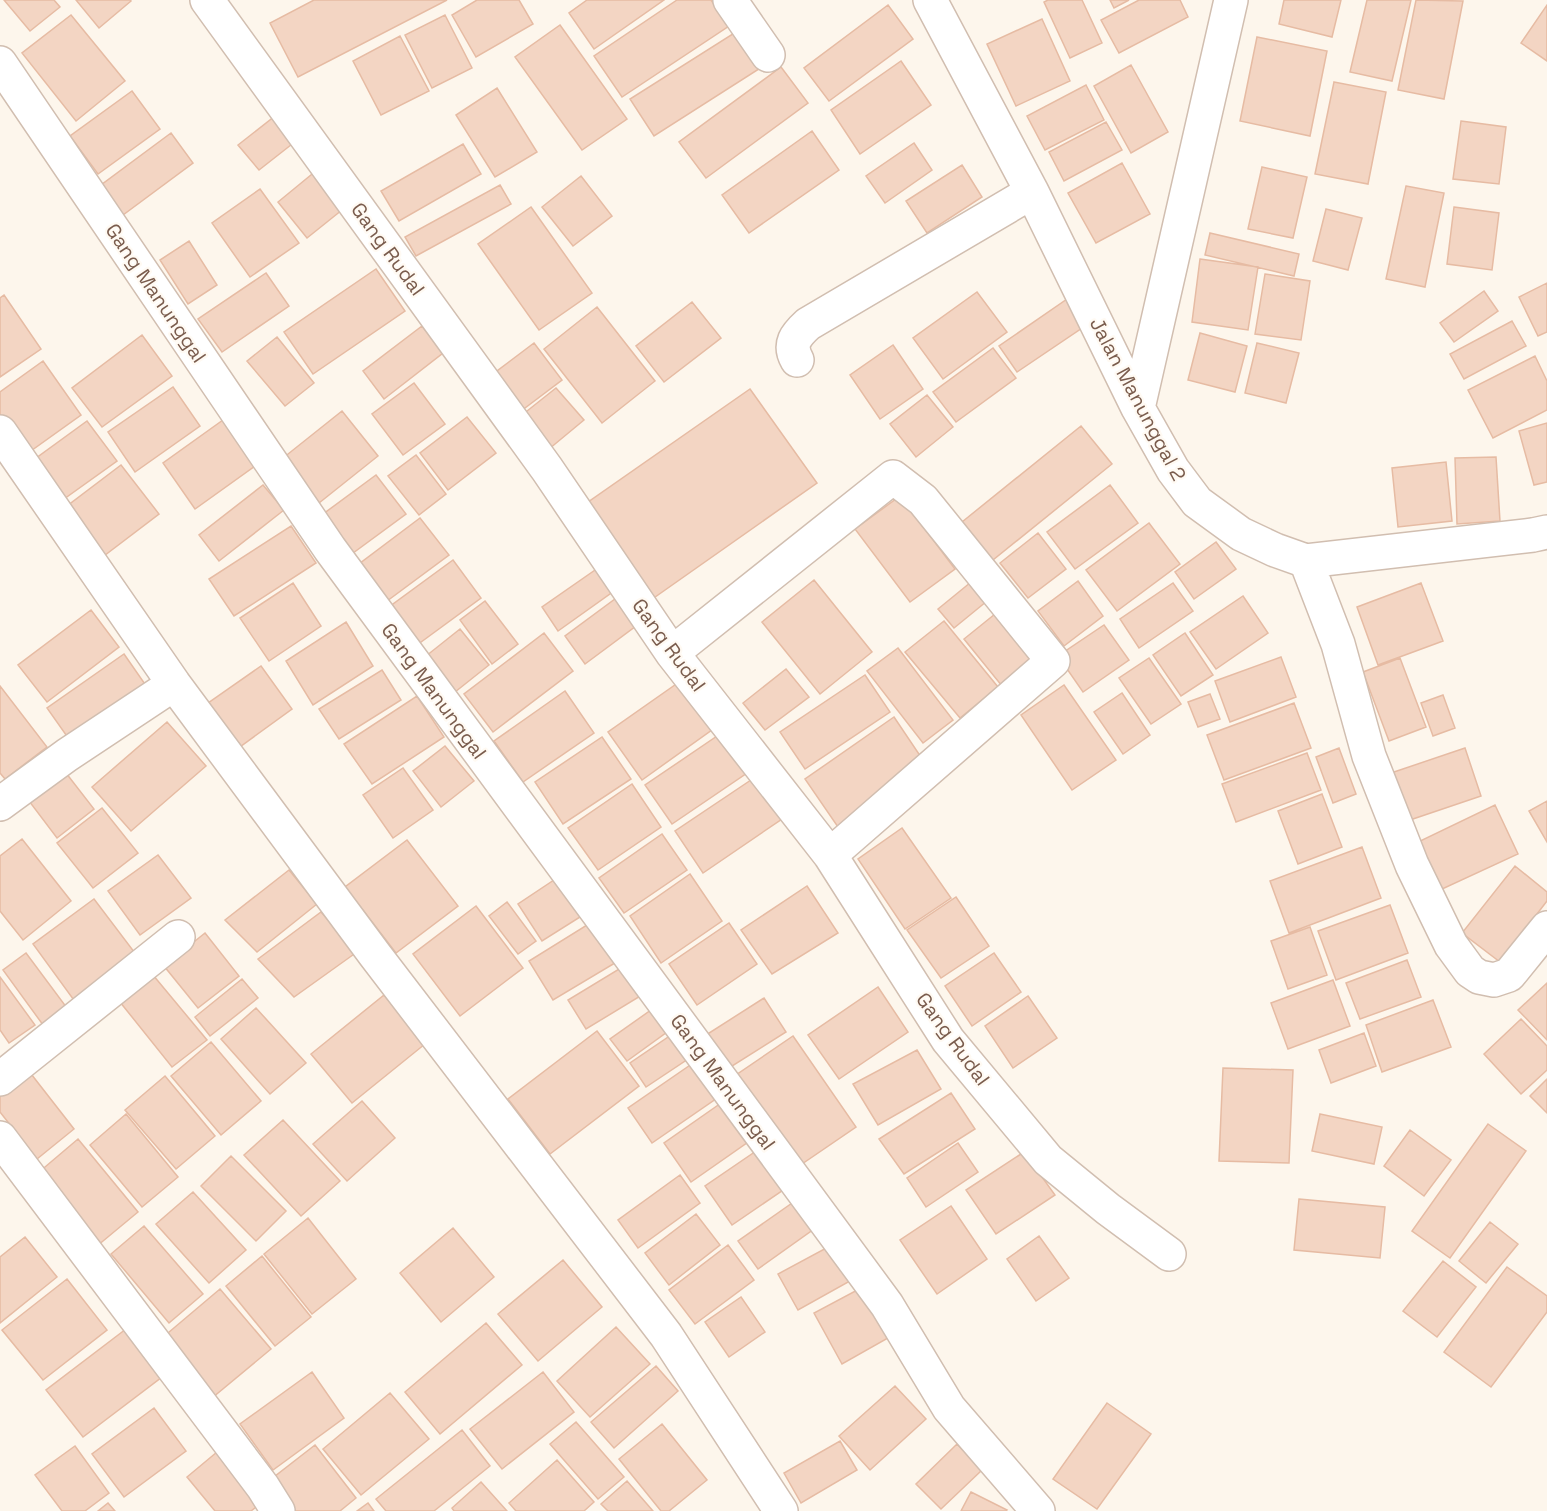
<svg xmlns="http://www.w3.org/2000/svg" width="1547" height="1511" viewBox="0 0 1547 1511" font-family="'Space Grotesk',sans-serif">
<rect width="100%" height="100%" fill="#fdf6ec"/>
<path fill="#f3d5c3" stroke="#e6bba3" stroke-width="1.5" d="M4 0H54L60 7 30 31Z
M76 0H130L131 1 99 28Z
M314 0H447L298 77 270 23Z
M477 0H519L533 24 476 57 452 15Z
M587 0H664L594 49 569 13Z
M677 0H711L729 26 622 97 594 56Z
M1048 0H1082L1102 43 1070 58 1044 2Z
M1110 0H1129L1114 8Z
M1139 0H1180L1188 17 1119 53 1101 20Z
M1284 0H1341L1332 37 1279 24Z
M1367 0H1411L1392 81 1350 72Z
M1416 0 1463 1 1444 99 1398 90Z
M888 5 913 39 829 101 804 68Z
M1547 5V61L1521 43Z
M71 15 125 81 76 121 22 53Z
M445 15 472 68 432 88 405 35Z
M1042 19 1070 81 1016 106 987 44Z
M560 25 627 119 582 150 515 57Z
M739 30 762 67 654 136 630 99Z
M400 36 429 91 381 115 353 61Z
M1257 37 1327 51 1310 136 1240 121Z
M901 61 931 105 860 154 831 110Z
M1131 65 1168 132 1131 153 1094 86Z
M781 67 808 103 706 178 679 142Z
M1334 82 1386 92 1368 184 1315 174Z
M1086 85 1104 120 1045 150 1027 116Z
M497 88 537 152 495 177 456 115Z
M132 91 160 129 98 174 70 136Z
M275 116 296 141 259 170 238 145Z
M1461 121 1506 127 1499 184 1453 179Z
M1106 122 1122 150 1064 181 1049 152Z
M812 131 839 170 749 233 722 195Z
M171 133 193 163 123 215 101 185Z
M914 143 932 170 885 203 866 176Z
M463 144 481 174 399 221 381 191Z
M1122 163 1150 214 1096 243 1068 193Z
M962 165 982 197 927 233 906 201Z
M1262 167 1307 177 1293 238 1248 229Z
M317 170 347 206 307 238 278 202Z
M581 176 612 216 573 246 542 207Z
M500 185 511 204 416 256 405 237Z
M1406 186 1444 193 1425 287 1386 279Z
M260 189 299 243 250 277 212 223Z
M531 207 592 293 539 330 478 244Z
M1454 207 1499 213 1492 270 1447 264Z
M1326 209 1362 218 1348 270 1313 261Z
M1210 233 1299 254 1294 276 1205 255Z
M189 241 217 285 188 304 160 260Z
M1200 259 1258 267 1248 330 1192 322Z
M376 269 405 311 313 374 284 332Z
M266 273 289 306 222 352 198 319Z
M1265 274 1310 281 1301 340 1255 334Z
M1547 283V332L1538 336 1519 297Z
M1484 291 1498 311 1454 342 1440 323Z
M977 292 1007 332 943 379 913 338Z
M4 295 41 349 0 377V298Z
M1070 297 1088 324 1017 372 999 346Z
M692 302 721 338 664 382 636 346Z
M597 307 655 381 602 423 544 349Z
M1512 321 1526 346 1464 379 1450 354Z
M422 326 443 353 384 399 363 371Z
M1200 333 1247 346 1235 392 1188 380Z
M142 335 172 376 102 427 72 388Z
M277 337 314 383 285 406 247 361Z
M534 343 562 380 521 411 493 374Z
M1257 343 1299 353 1286 403 1245 393Z
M893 345 923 389 880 419 850 375Z
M993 348 1016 378 956 422 933 392Z
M1535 356 1547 381V410L1493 438 1468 390Z
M43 361 81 415 21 458 0 430V392Z
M414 383 445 424 403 455 372 414Z
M173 387 200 426 135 472 108 432Z
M556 388 584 420 549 449 522 415Z
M750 389 817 483 648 602 581 507Z
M927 395 953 427 916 457 890 424Z
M342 411 378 456 314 507 278 462Z
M467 417 496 453 448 490 420 453Z
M223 420 255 466 195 509 163 463Z
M87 421 117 461 57 504 28 464Z
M1547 423V482L1534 485 1519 431Z
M1081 426 1112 464 988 564 957 526Z
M416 455 446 494 419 515 388 476Z
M1496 457 1500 521 1457 524 1455 458Z
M1446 462 1452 521 1398 527 1392 468Z
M121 465 159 514 96 562 59 512Z
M376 475 406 514 349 556 319 517Z
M263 485 284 510 219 561 199 535Z
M1110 485 1138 523 1075 569 1047 532Z
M900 496 955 569 910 602 855 529Z
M420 518 449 555 383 604 355 567Z
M1149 523 1180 564 1117 611 1086 570Z
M291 526 316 563 234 616 209 579Z
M1038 533 1066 569 1028 598 1000 563Z
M1216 542 1236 569 1194 599 1175 572Z
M453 560 481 598 417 645 389 607Z
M598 568 614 591 558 631 542 607Z
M976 578 992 597 954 628 938 609Z
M814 580 872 652 820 694 762 622Z
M1078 581 1103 616 1064 646 1038 611Z
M293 583 321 626 269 661 240 618Z
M1173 583 1193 611 1139 648 1120 619Z
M1421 583 1443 641 1378 665 1357 607Z
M619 596 640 623 585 664 565 636Z
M1243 596 1268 633 1216 669 1190 632Z
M485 601 518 644 492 664 460 620Z
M91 610 119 647 47 702 18 665Z
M1000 610 1038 655 1002 686 964 639Z
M944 621 998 687 960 718 905 652Z
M346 622 373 666 313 705 286 661Z
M1104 625 1129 660 1083 692 1058 656Z
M460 629 489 665 450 696 421 660Z
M544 633 573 671 493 732 464 694Z
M1185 633 1213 675 1181 696 1153 655Z
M898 648 953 720 923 743 867 671Z
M124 654 147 687 71 742 47 708Z
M1281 657 1296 697 1230 722 1215 681Z
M1149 658 1181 704 1151 724 1119 678Z
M1400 658 1426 727 1389 741 1363 672Z
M261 666 292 709 233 752 201 708Z
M786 669 809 697 765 730 743 703Z
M382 670 401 700 339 739 319 709Z
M865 675 890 712 805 769 780 732Z
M682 680 716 727 642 780 608 732Z
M1064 685 1116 760 1072 790 1021 715Z
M0 686 47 747 5 779 0 773Z
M565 691 594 733 523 782 494 741Z
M1122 693 1150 735 1123 754 1094 712Z
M1210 694 1220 719 1198 727 1188 702Z
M1443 695 1455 728 1433 736 1421 703Z
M417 696 444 737 372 784 344 744Z
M1294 703 1311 748 1224 780 1207 735Z
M894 717 927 766 838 827 805 779Z
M167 722 206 766 131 831 92 787Z
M723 732 750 771 672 824 645 785Z
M602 737 631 779 563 824 535 782Z
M445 746 474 781 441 807 413 771Z
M1339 748 1356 794 1333 803 1316 757Z
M1465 748 1481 796 1407 821 1391 773Z
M1307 753 1321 790 1236 822 1222 784Z
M403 768 433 810 393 838 363 795Z
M66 773 94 809 57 838 29 801Z
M757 776 785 817 703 873 675 831Z
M632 784 661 827 598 870 568 828Z
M1322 794 1342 847 1298 864 1278 811Z
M1547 801V842L1529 811Z
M1495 805 1518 854 1440 890 1418 842Z
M102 808 138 853 93 888 57 843Z
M902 828 951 898 905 929 858 859Z
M662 834 687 870 624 913 599 878Z
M22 839 71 901 23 940 0 911V856Z
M407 840 458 906 396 953 345 887Z
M1362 847 1381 898 1289 933 1270 881Z
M158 855 191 898 140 935 108 891Z
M1515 866 1547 892V901L1500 962 1462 933Z
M289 870 317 904 257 952 225 920Z
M563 874 588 912 542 941 518 904Z
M690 874 722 921 661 963 630 916Z
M807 886 838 933 772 974 741 930Z
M956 897 989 946 941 978 907 930Z
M94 899 138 957 76 1003 33 944Z
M507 902 536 941 518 954 489 916Z
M1390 905 1408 953 1336 980 1318 931Z
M476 906 523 968 460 1016 413 954Z
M321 912 357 952 294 997 258 959Z
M595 920 620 960 553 1000 529 961Z
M729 923 757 964 697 1005 669 964Z
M1310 927 1327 975 1288 989 1271 941Z
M205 933 239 976 198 1008 164 966Z
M26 953 70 1012 46 1029 3 970Z
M994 953 1021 992 972 1026 945 986Z
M1407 960 1421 997 1360 1019 1346 983Z
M624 966 642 995 586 1029 568 1000Z
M153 975 207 1040 172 1067 120 1002Z
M0 977 35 1025 9 1043 0 1030Z
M242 979 258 998 210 1036 195 1017Z
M1333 980 1350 1026 1288 1049 1271 1003Z
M1547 983V1040L1518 1010Z
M878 987 908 1032 839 1079 808 1035Z
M384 995 425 1044 352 1103 311 1054Z
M1028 996 1057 1038 1013 1068 985 1026Z
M764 998 786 1032 729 1068 706 1035Z
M1433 1000 1451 1047 1382 1072 1366 1025Z
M658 1005 674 1027 627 1061 610 1039Z
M256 1008 306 1063 270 1094 221 1039Z
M1521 1019 1547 1046V1070L1521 1094 1484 1054Z
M597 1031 639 1086 550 1154 508 1099Z
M677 1031 694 1055 646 1087 630 1063Z
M1364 1033 1376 1066 1331 1083 1319 1050Z
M793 1036 856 1127 799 1166 736 1075Z
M211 1042 261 1101 221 1135 171 1076Z
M917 1050 941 1089 878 1125 853 1084Z
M699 1059 723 1094 652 1143 628 1108Z
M1223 1068 1293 1070 1289 1163 1219 1161Z
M28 1070 74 1129 37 1159 0 1112V1092Z
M165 1076 215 1136 176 1169 125 1110Z
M1547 1079V1113L1530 1096Z
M951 1093 975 1129 904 1174 879 1139Z
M362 1101 395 1138 347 1181 313 1144Z
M724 1101 751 1140 691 1182 664 1143Z
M126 1114 178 1177 142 1207 90 1145Z
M1320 1114 1382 1127 1374 1164 1312 1151Z
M283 1120 340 1181 301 1216 244 1155Z
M1488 1124 1526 1151 1450 1258 1412 1231Z
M1410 1130 1451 1160 1424 1196 1384 1166Z
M78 1139 138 1212 91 1251 32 1178Z
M958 1143 978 1172 926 1207 907 1178Z
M762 1147 789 1186 732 1225 705 1186Z
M1024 1152 1055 1195 996 1234 966 1190Z
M231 1156 286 1211 256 1241 201 1186Z
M680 1175 700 1203 638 1248 618 1220Z
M193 1192 246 1250 209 1283 156 1224Z
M1299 1199 1385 1207 1380 1258 1294 1250Z
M795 1201 814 1229 758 1269 738 1241Z
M951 1206 987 1259 937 1294 900 1240Z
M696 1214 720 1245 669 1285 645 1253Z
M308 1218 356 1279 312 1314 264 1254Z
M1490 1222 1518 1244 1486 1283 1459 1261Z
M144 1226 203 1294 169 1323 111 1254Z
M453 1228 494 1277 441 1322 400 1273Z
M1039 1236 1069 1278 1036 1301 1007 1259Z
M25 1237 57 1277 0 1323V1257Z
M728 1245 754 1280 695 1324 669 1290Z
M830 1246 850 1281 798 1310 778 1274Z
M262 1256 311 1317 275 1346 226 1286Z
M563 1260 602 1307 538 1361 498 1314Z
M1443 1261 1476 1287 1437 1337 1403 1311Z
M1507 1267 1547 1296V1312L1491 1387 1444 1352Z
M67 1279 107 1330 43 1380 2 1330Z
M861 1288 888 1338 842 1364 814 1313Z
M220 1289 271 1349 212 1398 162 1338Z
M741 1297 765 1332 729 1357 705 1322Z
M486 1323 522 1365 440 1434 405 1392Z
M616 1327 650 1364 590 1417 557 1381Z
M126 1329 162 1377 83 1437 46 1390Z
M656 1366 678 1391 614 1448 591 1422Z
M312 1372 344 1418 273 1470 240 1424Z
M543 1372 574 1412 502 1469 470 1429Z
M895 1386 926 1419 870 1470 839 1436Z
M390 1393 429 1439 361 1495 323 1449Z
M1107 1403 1151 1434 1097 1509 1053 1479Z
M154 1408 186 1451 124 1497 92 1454Z
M576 1422 624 1477 598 1499 550 1444Z
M662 1424 707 1480 669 1511H661L619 1459Z
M462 1430 490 1466 434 1511H386L376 1499Z
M840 1441 857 1470 801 1503 784 1473Z
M957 1444 982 1470 941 1509 916 1484Z
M315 1445 356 1498 340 1511H286L265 1484Z
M75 1446 109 1493 85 1511H62L35 1475Z
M217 1452 260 1504 251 1511H215L187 1477Z
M557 1460 594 1502 584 1511H516L509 1503Z
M627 1481 653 1511H608L601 1504Z
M481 1482 507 1511H454L452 1508Z
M971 1492 1007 1510 1006 1511H961Z
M108 1503 115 1511H98Z
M368 1503 374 1511H357Z"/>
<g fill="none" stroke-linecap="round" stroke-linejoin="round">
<g stroke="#d1beb0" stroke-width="36">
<path id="minor" d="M207 0 547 469 672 653 830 855 948 1040 1048 1160 1108 1209 1169 1254
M730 0 768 55
M930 0 1032 192 1138 408 1173 470 1197 502 1241 534 1275 550 1306 561 1533 535 1547 532
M0 63 330 549 887 1305 949 1408 1038 1511
M797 360C788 344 796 335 808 324L1032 192
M1138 408 1231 0
M0 432 174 684 375 955 666 1335 781 1511
M1306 561 1338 644 1369 756 1412 865 1451 945 1470 971 1479 977 1494 980 1509 975 1547 928
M672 653 893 477 923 500 1053 661 830 855
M0 804 67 755 174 684
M0 1079 178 937
M0 1138 263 1487 278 1511"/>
</g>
<use href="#minor" stroke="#fff" stroke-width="33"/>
</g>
<g text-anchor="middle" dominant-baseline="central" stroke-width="4.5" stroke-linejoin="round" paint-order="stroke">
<g font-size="20" fill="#7a5c4d" stroke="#fffaf3">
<text transform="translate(388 249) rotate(54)">Gang Rudal</text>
<text transform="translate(156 293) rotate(56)">Gang Manunggal</text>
<text transform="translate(1138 399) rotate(62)">Jalan Manunggal 2</text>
<text transform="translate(669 645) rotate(54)">Gang Rudal</text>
<text transform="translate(434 691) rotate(54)">Gang Manunggal</text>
<text transform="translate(953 1039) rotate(54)">Gang Rudal</text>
<text transform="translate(723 1082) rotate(54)">Gang Manunggal</text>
</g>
</g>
</svg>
